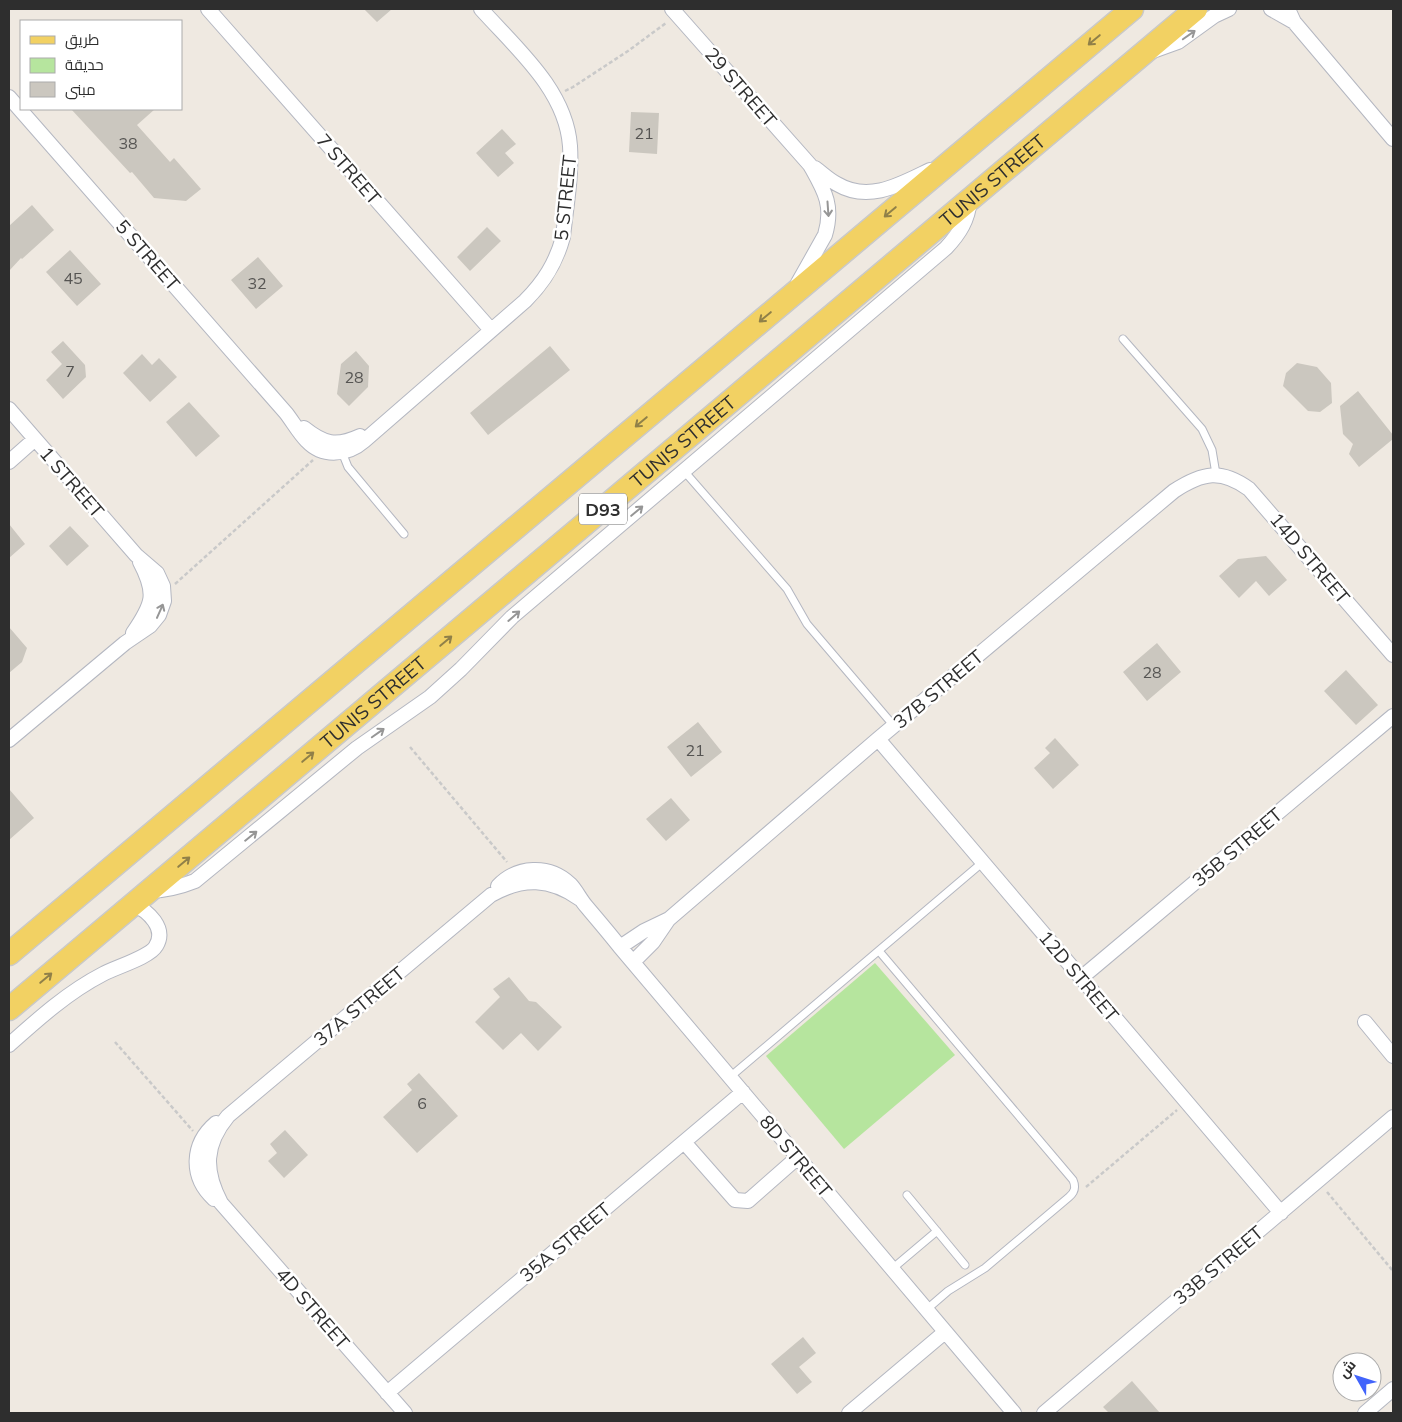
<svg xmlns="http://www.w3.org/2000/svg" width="1402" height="1422" viewBox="0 0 1402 1422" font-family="Mulish,Cairo,sans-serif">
<rect width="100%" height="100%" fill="#efe9e1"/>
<path fill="#b6e59e" d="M875 963 955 1055 844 1149 766 1056Z"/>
<path fill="#cbc7bf" d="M364 9H392L377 22Z
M71 109H155L137 125 170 162 174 158 201 189 186 201 154 198 132 172 130 173Z
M631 112 659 113 657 154 629 152Z
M502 129 516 144 505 153 514 163 498 177 476 153Z
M32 205 54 230 22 259 21 258 9 271V226Z
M487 227 501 241 470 271 457 257Z
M70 250 101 284 77 306 46 272Z
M258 257 283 286 256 309 231 280Z
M63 341 85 365 86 377 63 399 46 380 62 364 51 352Z
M550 346 570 370 488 435 470 413Z
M356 351 369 366 368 387 349 406 337 394 341 364Z
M142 354 152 365 159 358 177 377 150 402 123 373Z
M1297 363 1317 367 1331 383 1332 403 1320 412 1308 411 1283 386 1286 373Z
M1358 391 1393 435V439L1359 467 1349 454 1353 444 1343 434 1340 406Z
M189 402 220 436 196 457 166 422Z
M9 524 25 544 9 558Z
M70 526 89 546 67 566 49 546Z
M1266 556 1287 580 1269 596 1256 581 1239 598 1219 576 1238 559Z
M9 627 27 648 22 662 9 673Z
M1157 643 1181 672 1147 701 1123 672Z
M1346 670 1378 705 1356 725 1324 691Z
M698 722 722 752 691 777 667 747Z
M1055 738 1079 765 1053 789 1034 768 1050 753 1045 748Z
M9 789 34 818 9 840Z
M671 798 690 820 666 841 646 819Z
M509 977 529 1001 536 1002 562 1027 538 1051 521 1033 503 1050 475 1022 500 997 493 989Z
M419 1073 458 1116 417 1153 383 1117 412 1090 407 1084Z
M285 1130 308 1155 284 1178 268 1161 277 1153 270 1144Z
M803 1337 816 1353 799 1367 812 1382 797 1394 771 1364Z
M1132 1381 1160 1413H1109L1103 1407Z"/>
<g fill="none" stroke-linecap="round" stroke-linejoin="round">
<g stroke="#b4b7c1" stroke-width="9">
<path id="lane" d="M1123 339 1202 429 1212 450 1216 474
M342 452 348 467 404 534
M684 471 787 589 807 624 894 726
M879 951 1073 1180C1076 1187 1075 1192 1069 1197L985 1268 948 1291 926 1310
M730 1077 983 862
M907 1195 965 1265
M892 1269 937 1231"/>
</g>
<g stroke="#b4b7c1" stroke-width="16">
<path id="street" d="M208 9 491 330
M672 9 810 165C824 190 834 205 825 235L798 283
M1271 9 1294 22
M1288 9 1294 22 1393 139
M1153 51 1178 42 1214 16 1229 9
M9 97 286 413C293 422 299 433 307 441 323 458 348 455 364 441L525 301C544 282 556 263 563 237 566 207 572 176 570 146 566 90 516 48 481 9
M815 168C822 173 829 180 837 184 869 203 901 184 930 170
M9 409 136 555 157 573 163 586 164 601 159 615 150 626 125 643 9 740
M304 428C324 444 336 447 360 436
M9 462 35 439
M133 633C153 604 157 594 140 562
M878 739 1281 1213
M498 886C517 866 549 864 570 884 576 890 580 899 586 906 597 919 609 933 620 947L1014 1413
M151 891C167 890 180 887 195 881L357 748 430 697 461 669 512 617 946 248C960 233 968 220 970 200
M620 947 644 931 669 919 878 739 1174 491C1203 472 1221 469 1249 489L1393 655
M633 962 653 942 668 920
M1081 978 1393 716
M1365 1022 1393 1056
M9 1045C38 1019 68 992 103 974 116 967 150 957 156 946 167 928 148 911 133 904
M684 1142 735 1200 748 1201 798 1157
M214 1199C190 1177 191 1144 216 1123
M387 1393 743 1092
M405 1413 221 1203C204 1171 204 1145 228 1116L491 895C523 877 550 878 580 899
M849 1413 945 1332
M1044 1413 1393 1117
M1365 1413 1393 1389"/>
</g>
<g stroke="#c9c9c9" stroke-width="25">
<g id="primary">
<path d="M9 954 1132 9"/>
<path id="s1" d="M9 1009 1196 9"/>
</g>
</g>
<path stroke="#c9c9c9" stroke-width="2.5" stroke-dasharray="4 2.5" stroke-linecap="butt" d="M565 91 573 87 628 51 666 23
M175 584 313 460
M410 747 507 862
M115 1042 193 1131
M1086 1187 1177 1110
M1327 1192 1393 1271"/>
<use href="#lane" stroke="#fff" stroke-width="7"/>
<use href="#street" stroke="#fff" stroke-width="14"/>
<use href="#primary" stroke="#f2d163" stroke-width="22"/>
</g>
<defs><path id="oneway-shaft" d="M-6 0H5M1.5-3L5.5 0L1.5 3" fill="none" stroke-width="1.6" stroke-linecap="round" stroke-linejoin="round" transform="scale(1.25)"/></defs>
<g stroke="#969696">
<use href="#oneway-shaft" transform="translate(1189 35) rotate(-35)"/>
<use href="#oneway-shaft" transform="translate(828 209) rotate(86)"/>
<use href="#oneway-shaft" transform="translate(637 511) rotate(-40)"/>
<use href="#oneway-shaft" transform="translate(160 611) rotate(-66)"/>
<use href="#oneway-shaft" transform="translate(514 616) rotate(-41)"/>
<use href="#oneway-shaft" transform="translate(378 733) rotate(-35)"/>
<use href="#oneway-shaft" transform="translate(251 836) rotate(-39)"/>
</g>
<g stroke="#908048">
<use href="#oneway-shaft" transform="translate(1094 40) rotate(140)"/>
<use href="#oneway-shaft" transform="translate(890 212) rotate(140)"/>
<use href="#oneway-shaft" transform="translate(765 317) rotate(140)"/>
<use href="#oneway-shaft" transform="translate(641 422) rotate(140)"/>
<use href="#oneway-shaft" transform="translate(446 641) rotate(-40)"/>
<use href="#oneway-shaft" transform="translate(308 757) rotate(-40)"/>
<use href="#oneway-shaft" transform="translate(184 862) rotate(-40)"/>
<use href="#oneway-shaft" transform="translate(46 978) rotate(-40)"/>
</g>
<g text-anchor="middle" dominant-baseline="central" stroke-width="5" stroke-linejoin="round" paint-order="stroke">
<g font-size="16" fill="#555452">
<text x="644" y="133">21</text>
<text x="128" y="143">38</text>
<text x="73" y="278">45</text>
<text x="257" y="283">32</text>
<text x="70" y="371">7</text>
<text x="354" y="377">28</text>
<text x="1152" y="672">28</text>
<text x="695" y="750">21</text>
<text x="422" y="1103">6</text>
</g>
<rect fill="#fff" stroke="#6d6d6d" stroke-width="1" x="579" y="493.5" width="48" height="31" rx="4"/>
<g font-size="18" font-weight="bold" fill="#2e2e2e">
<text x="603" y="509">D93</text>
</g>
<g font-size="19" fill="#2e2e2e" stroke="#fff">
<text transform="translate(741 87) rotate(49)">29 STREET</text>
<text transform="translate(349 169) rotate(49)">7 STREET</text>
<text stroke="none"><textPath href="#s1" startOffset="1286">TUNIS STREET</textPath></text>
<text transform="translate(565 198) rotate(-84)">5 STREET</text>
<text transform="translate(148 255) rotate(49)">5 STREET</text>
<text stroke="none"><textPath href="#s1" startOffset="881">TUNIS STREET</textPath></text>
<text transform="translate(72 482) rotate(49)">1 STREET</text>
<text transform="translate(1310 558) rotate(50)">14D STREET</text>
<text transform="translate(938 689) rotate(-40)">37B STREET</text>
<text stroke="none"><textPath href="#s1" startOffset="476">TUNIS STREET</textPath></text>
<text transform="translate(1237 847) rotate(-40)">35B STREET</text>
<text transform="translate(1079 976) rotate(50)">12D STREET</text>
<text transform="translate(359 1006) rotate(-40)">37A STREET</text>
<text transform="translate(796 1156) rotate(50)">8D STREET</text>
<text transform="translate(565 1242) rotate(-40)">35A STREET</text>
<text transform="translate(1218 1265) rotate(-40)">33B STREET</text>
<text transform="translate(313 1308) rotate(49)">4D STREET</text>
</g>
</g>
<rect width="1402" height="1422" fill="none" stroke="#2e2e2e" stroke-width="20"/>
<rect x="20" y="20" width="162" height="90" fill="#ffffff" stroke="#ababab"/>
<rect x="30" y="36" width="25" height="8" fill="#f2d163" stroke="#ababab"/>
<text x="65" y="45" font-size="15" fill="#2e2e2e">طريق</text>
<rect x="30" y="58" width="25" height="15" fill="#b6e59e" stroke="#ababab"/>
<text x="65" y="70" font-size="15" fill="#2e2e2e">حديقة</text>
<rect x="30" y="82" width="25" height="15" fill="#cbc7bf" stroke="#ababab"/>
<text x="65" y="95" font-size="15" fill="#2e2e2e">مبنى</text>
<g transform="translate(1357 1377) rotate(309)"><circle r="24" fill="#ffffff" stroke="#ababab"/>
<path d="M0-4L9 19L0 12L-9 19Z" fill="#4264fb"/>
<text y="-8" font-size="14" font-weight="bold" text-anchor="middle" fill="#2e2e2e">ش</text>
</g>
</svg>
